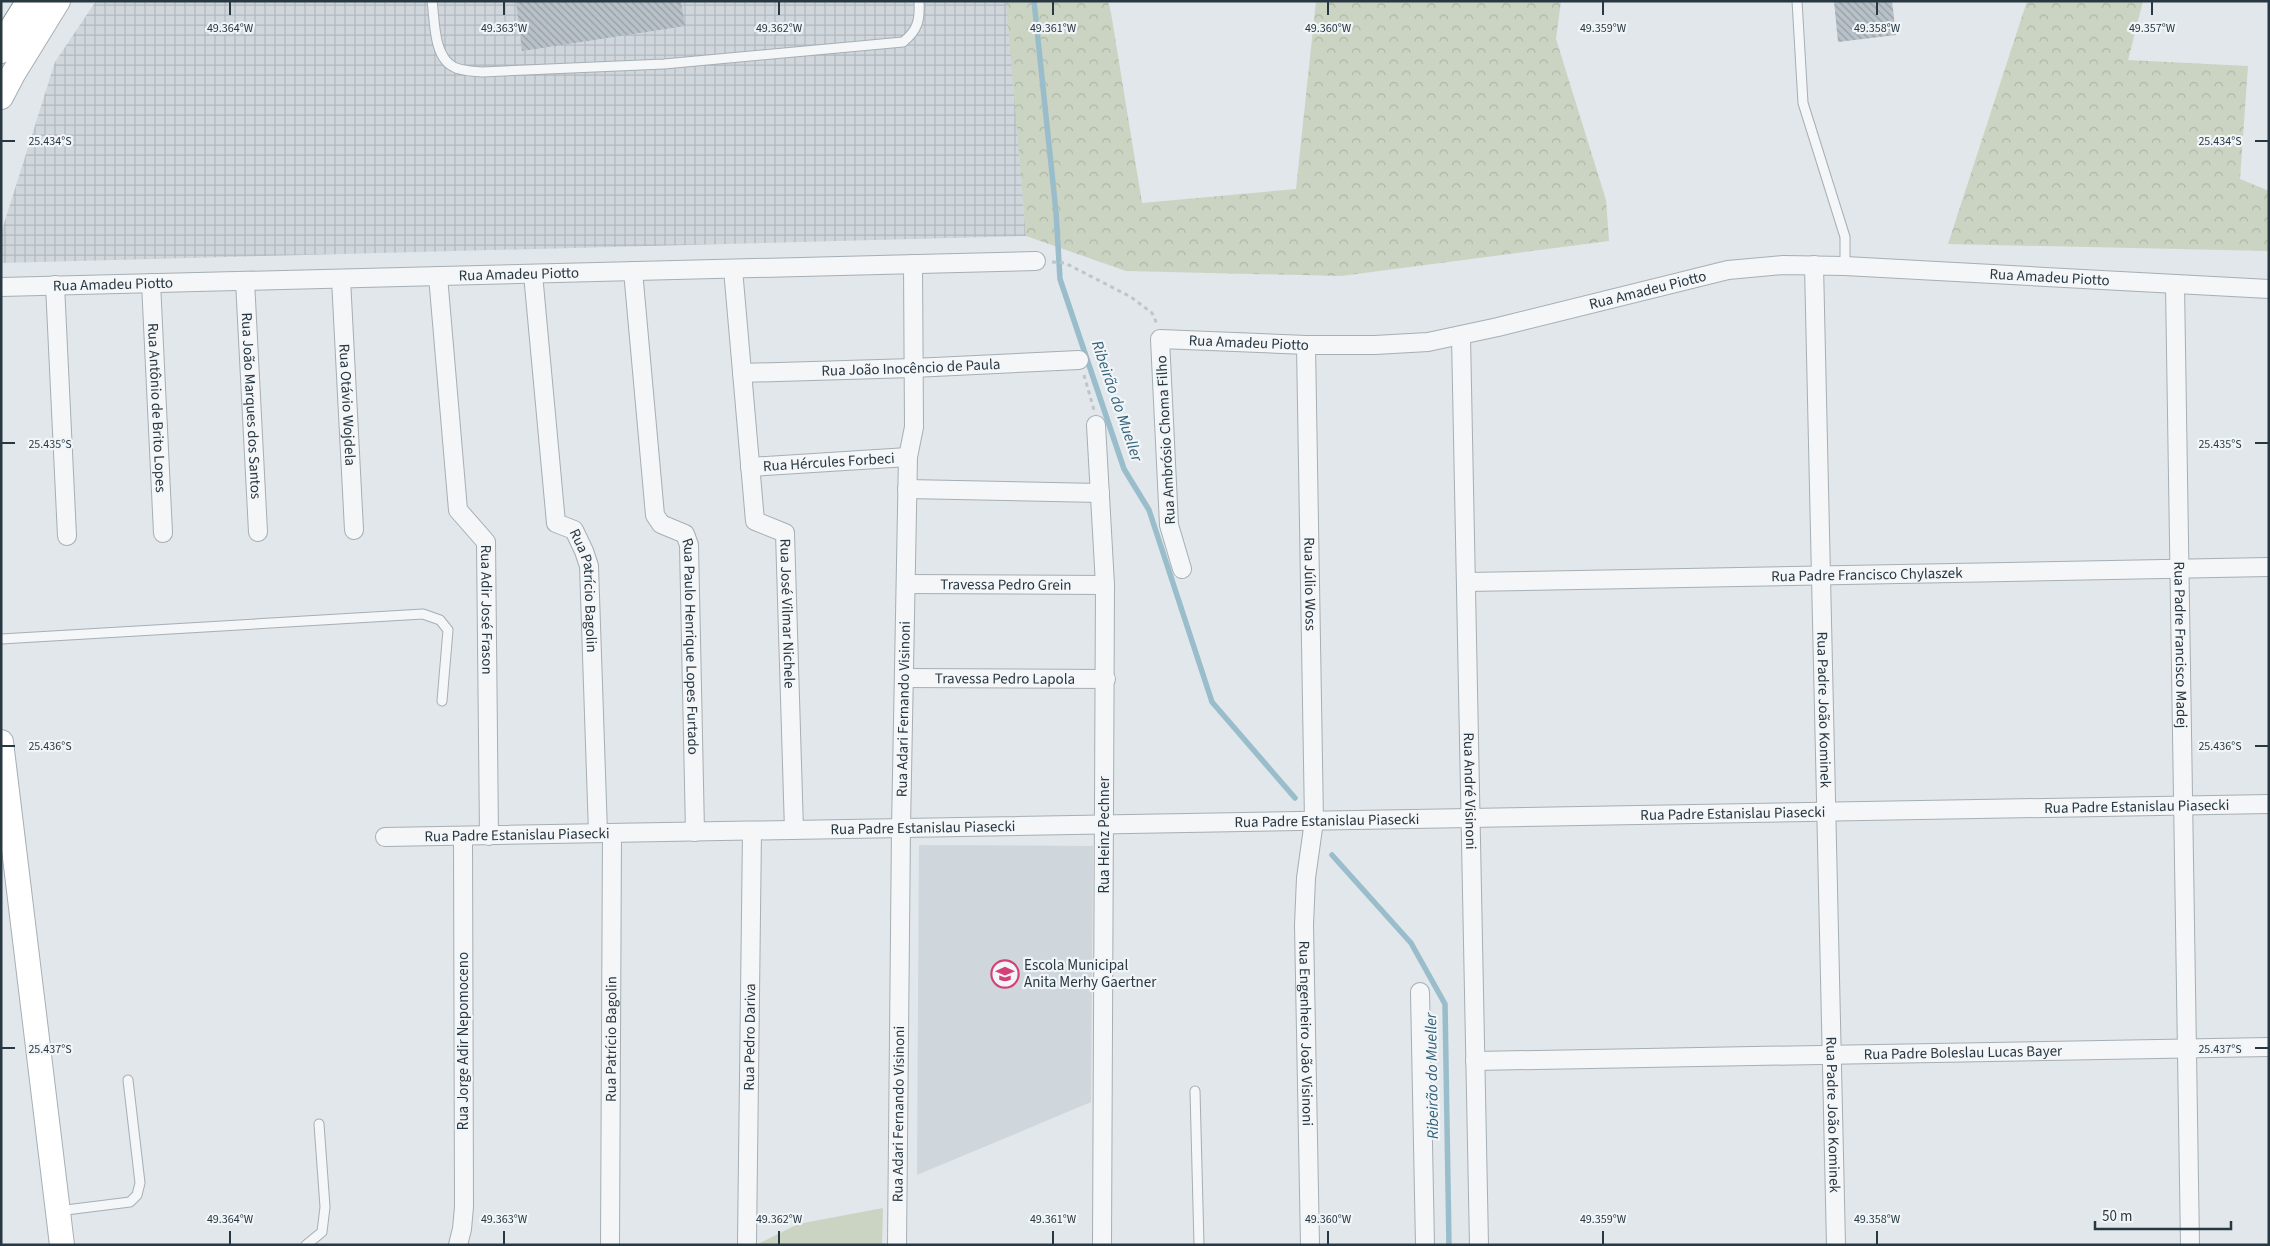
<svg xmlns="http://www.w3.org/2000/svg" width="2270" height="1246" viewBox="0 0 2270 1246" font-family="'Source Sans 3',sans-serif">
<defs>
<pattern id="industrial-grid" width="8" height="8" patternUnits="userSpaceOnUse" patternTransform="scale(1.25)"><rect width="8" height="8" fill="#cfd6dc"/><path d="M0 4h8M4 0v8" fill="none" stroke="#b2b8be"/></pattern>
<pattern id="forest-crowns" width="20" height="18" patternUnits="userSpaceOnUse" patternTransform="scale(1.25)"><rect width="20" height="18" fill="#cbd4c2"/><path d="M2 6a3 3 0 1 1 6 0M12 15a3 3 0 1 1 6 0" fill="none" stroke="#aeb7a8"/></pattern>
<pattern id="building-back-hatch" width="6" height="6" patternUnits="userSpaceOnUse" patternTransform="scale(1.25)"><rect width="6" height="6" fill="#b8c1c8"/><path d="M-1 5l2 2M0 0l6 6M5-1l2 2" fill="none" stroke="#969ea4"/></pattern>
</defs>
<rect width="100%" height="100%" fill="#e1e7ea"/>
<path fill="#cfd6dc" d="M919 845 1093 846 1091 1102 917 1175Z"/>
<path fill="url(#industrial-grid)" d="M96 1H1007L1026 236 1 263V233L55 62Z"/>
<path fill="url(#forest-crowns)" d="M1006 1H1108L1111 13 1142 203 1296 189 1316 1H1561L1556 39 1606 200 1609 241 1341 276 1126 271 1026 236Z
M2027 1H2143L2128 60 2248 66 2240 179 2269 191V251L1948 244Z"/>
<path fill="#cbd4c2" d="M883 1208 882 1245H756L798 1224Z"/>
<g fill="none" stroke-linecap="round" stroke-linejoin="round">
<path stroke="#9abdcc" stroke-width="5.5" d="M1034 1 1056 212 1060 279 1124 469 1149 510 1212 702 1295 798
M1332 855 1411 943 1445 1004 1449 1245"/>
</g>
<path fill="url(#building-back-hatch)" d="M516 1H681L685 26 522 51Z
M1834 1H1892L1896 35 1838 42Z"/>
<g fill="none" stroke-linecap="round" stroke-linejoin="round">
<g stroke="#a6afb5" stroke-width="11">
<path id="lane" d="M432 1C435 20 433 57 454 67 461 71 473 71 482 72L664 64 903 42C918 30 920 20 919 1
M1797 1 1803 103 1845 237V266
M1 639 423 614 440 620 448 630 442 701
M1195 1091 1199 1245
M58 1211 130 1202 137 1195 140 1183 128 1080
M306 1245 322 1232 325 1207 319 1124"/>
</g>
<g stroke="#a6afb5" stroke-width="20">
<g id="street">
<path id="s1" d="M1814 265 1836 1245"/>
<path id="s2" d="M733 269 755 521 785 533 794 830"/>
<path id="s3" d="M633 271 655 515 661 524 685 534 689 545 695 832"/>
<path id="s4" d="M533 274 556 523 574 530 584 551 589 566 598 833"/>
<path id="s5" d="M438 276 458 510 486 542 489 836"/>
<path id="s6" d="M341 279 354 530"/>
<path id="s7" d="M245 281 258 532"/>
<path id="s8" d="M151 283 163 533"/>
<path d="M55 285 67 536"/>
<path id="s9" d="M2175 285 2190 1245"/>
<path id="s10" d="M1 287 1036 261"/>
<path id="s11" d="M1461 336 1479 1245"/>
<path id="s12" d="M1306 345 1314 821 1306 878 1304 925 1310 1245"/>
<path id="s13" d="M742 373 913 368 1079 360"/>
<path d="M1096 425 1105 585 1102 1245"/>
<path id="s14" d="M750 467 908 457"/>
<path d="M907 489 1100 493"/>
<path id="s15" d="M1182 569 1169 525 1160 339 1306 345H1375L1428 342 1498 327 1728 270 1783 265 1845 266 2269 289"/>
<path id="s16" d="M1466 582 2269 567"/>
<path id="s17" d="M906 584 1105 585"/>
<path id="s18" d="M904 678 1106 679"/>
<path id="s19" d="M385 837 2269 804"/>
<path d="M1420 992 1425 1245"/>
<path id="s20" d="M1475 1061 2269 1047"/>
<path id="s21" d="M747 1242 752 831"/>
<path d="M458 1245 462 1229 464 1207 463 836"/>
<path id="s22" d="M610 1245 612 833"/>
<path id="s23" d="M897 1245 901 828 908 457 914 427 913 264"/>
</g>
</g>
<g stroke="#a6afb5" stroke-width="26">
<path id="secondary" d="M1 97 13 74 58 1
M1 742 62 1245"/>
</g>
<g stroke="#8897a2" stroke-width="30">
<path id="highway" d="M1 49 31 1"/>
</g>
<path stroke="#bfc5c9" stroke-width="3" stroke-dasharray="4 4" stroke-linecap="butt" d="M1052 262 1065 263 1131 297 1152 313 1157 324
M1084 375 1094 410"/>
<use href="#lane" stroke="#f4f6f8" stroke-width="9"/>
<use href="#street" stroke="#f4f6f8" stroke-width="18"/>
<use href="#secondary" stroke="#fff" stroke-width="24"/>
<use href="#highway" stroke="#fff" stroke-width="28"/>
</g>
<path fill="none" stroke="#283843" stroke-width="2" d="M230 2V15M504 2V15M779 2V15M1053 2V15M1328 2V15M1603 2V15M1877 2V15M2152 2V15M2 141H15M2255 141H2268M2 443H15M2255 443H2268M2 746H15M2255 746H2268M2 1048H15M2255 1048H2268M230 1231V1244M504 1231V1244M779 1231V1244M1053 1231V1244M1328 1231V1244M1603 1231V1244M1877 1231V1244"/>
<defs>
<g id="school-ring" transform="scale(1.4375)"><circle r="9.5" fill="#f1f5f7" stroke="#d44177" stroke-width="1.5"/><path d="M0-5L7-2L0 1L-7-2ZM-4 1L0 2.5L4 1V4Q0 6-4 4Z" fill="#d44177"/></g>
</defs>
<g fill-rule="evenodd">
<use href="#school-ring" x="1005" y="974"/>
</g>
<g text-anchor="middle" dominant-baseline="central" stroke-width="4.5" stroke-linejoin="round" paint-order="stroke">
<g font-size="15" fill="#283843" stroke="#f1f5f7">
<text stroke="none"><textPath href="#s10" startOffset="518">Rua Amadeu Piotto</textPath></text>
<text stroke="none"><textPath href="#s15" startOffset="1131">Rua Amadeu Piotto</textPath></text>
<text stroke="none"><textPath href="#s10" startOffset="112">Rua Amadeu Piotto</textPath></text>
<text stroke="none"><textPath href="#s15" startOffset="726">Rua Amadeu Piotto</textPath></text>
<text stroke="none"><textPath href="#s15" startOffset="321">Rua Amadeu Piotto</textPath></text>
<text stroke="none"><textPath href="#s13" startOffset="169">Rua João Inocêncio de Paula</textPath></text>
<text stroke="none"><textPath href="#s6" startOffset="126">Rua Otávio Wojdela</textPath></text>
<text stroke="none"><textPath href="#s7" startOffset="125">Rua João Marques dos Santos</textPath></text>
<text stroke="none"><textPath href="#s8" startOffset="125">Rua Antônio de Brito Lopes</textPath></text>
<text transform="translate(1166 440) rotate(-93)">Rua Ambrósio Choma Filho</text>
<text stroke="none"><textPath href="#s14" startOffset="79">Rua Hércules Forbeci</textPath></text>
<text stroke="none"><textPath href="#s16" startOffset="401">Rua Padre Francisco Chylaszek</textPath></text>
<text stroke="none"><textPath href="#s12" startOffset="239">Rua Júlio Woss</textPath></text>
<text stroke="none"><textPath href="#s17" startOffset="100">Travessa Pedro Grein</textPath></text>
<text stroke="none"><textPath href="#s4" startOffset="332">Rua Patrício Bagolin</textPath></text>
<text stroke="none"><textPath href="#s5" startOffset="345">Rua Adir José Frason</textPath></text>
<text stroke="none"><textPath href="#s2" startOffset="366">Rua José Vilmar Nichele</textPath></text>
<text stroke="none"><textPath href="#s9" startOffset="360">Rua Padre Francisco Madej</textPath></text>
<text stroke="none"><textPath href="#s3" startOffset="395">Rua Paulo Henrique Lopes Furtado</textPath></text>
<text stroke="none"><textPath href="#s18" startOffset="101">Travessa Pedro Lapola</textPath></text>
<text stroke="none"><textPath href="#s23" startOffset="536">Rua Adari Fernando Visinoni</textPath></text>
<text stroke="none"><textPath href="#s1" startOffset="445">Rua Padre João Kominek</textPath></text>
<text stroke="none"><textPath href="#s11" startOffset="455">Rua André Visinoni</textPath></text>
<text stroke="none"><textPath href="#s19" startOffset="1752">Rua Padre Estanislau Piasecki</textPath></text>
<text stroke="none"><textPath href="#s19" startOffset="1348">Rua Padre Estanislau Piasecki</textPath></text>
<text stroke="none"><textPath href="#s19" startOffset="942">Rua Padre Estanislau Piasecki</textPath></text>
<text stroke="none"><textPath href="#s19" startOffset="538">Rua Padre Estanislau Piasecki</textPath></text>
<text stroke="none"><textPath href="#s19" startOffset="132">Rua Padre Estanislau Piasecki</textPath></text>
<text transform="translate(1104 835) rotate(-90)">Rua Heinz Pechner</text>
<text stroke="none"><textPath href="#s12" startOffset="689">Rua Engenheiro João Visinoni</textPath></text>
<text stroke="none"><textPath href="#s21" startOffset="205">Rua Pedro Dariva</textPath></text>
<text stroke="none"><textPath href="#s22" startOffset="206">Rua Patrício Bagolin</textPath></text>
<text transform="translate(463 1041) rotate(-90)">Rua Jorge Adir Nepomoceno</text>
<text stroke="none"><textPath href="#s20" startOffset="488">Rua Padre Boleslau Lucas Bayer</textPath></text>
<text stroke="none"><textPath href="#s23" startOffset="131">Rua Adari Fernando Visinoni</textPath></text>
<text stroke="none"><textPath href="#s1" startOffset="850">Rua Padre João Kominek</textPath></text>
</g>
<g font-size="15" fill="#283843" stroke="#f1f5f7" text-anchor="start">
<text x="1024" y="965">Escola Municipal<tspan x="1024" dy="17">Anita Merhy Gaertner</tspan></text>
</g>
<g font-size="16" font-style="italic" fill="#316079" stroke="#f1f5f7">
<text transform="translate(1117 401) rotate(71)">Ribeirão do Mueller</text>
<text transform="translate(1432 1076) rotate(-91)">Ribeirão do Mueller</text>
</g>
</g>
<g font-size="12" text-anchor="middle" fill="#283843" stroke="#f1f5f7" stroke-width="4.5" stroke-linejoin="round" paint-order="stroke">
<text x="230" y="32">49.364°W</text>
<text x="504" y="32">49.363°W</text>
<text x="779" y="32">49.362°W</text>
<text x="1053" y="32">49.361°W</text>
<text x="1328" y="32">49.360°W</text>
<text x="1603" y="32">49.359°W</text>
<text x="1877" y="32">49.358°W</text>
<text x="2152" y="32">49.357°W</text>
<text x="50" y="145">25.434°S</text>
<text x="2220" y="145">25.434°S</text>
<text x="50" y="448">25.435°S</text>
<text x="2220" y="448">25.435°S</text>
<text x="50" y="750">25.436°S</text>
<text x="2220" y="750">25.436°S</text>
<text x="50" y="1053">25.437°S</text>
<text x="2220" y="1053">25.437°S</text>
<text x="230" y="1223">49.364°W</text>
<text x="504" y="1223">49.363°W</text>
<text x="779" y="1223">49.362°W</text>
<text x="1053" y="1223">49.361°W</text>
<text x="1328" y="1223">49.360°W</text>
<text x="1603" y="1223">49.359°W</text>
<text x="1877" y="1223">49.358°W</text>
</g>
<rect width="2270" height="1246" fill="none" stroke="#283843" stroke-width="5"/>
<path d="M2095 1221v8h136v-8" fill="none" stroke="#283843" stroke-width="2.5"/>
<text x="2102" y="1221" font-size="15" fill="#283843" stroke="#f1f5f7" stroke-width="4" paint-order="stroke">50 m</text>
</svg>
